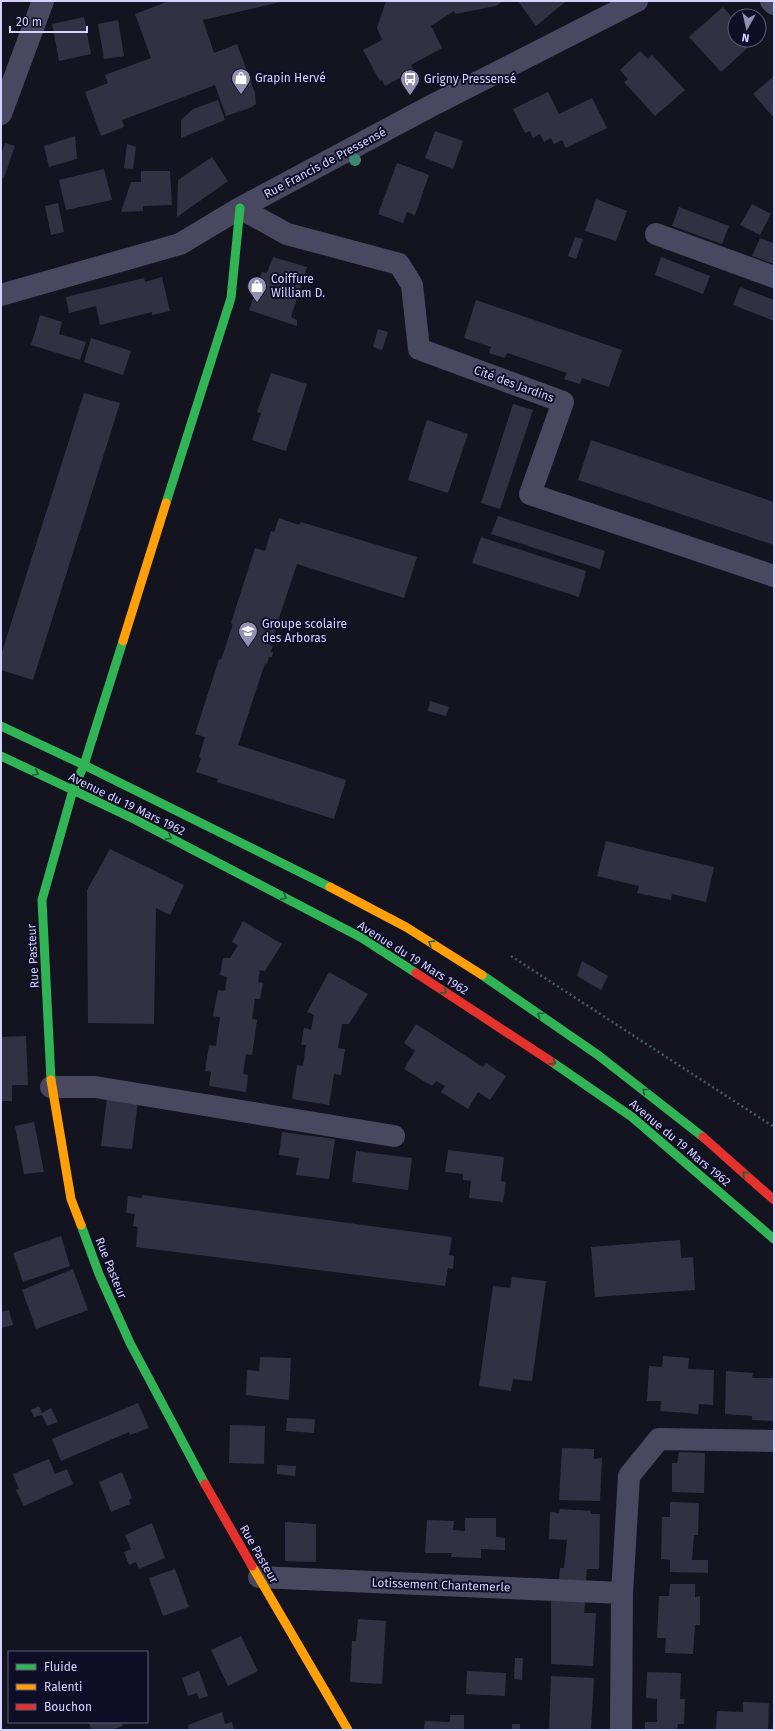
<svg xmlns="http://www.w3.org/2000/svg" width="775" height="1731" viewBox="0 0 775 1731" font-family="'Fira Sans',sans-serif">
<rect width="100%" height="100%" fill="#141420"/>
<path fill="#323143" d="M169 1H285L203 20 214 53 237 44 255 93 256 104 250 108 226 116 215 85 122 120 124 127 101 136 85 92 108 83 105 75 151 58 135 14Z
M386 1H503L496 6 455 14 454 11 431 26 442 48 411 65 414 70 385 86 382 80 380 81 363 50 382 40 377 28Z
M518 1H564L565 2 536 26Z
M723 7 735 21V40H752L754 42 721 72 689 37Z
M84 17 91 54 59 61 52 24Z
M118 20 124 56 104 59 98 24Z
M640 51 648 59 652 55 685 90 655 116 624 82 628 79 620 70Z
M774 76V118L753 94Z
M548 92 559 114 592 98 607 128 566 148 562 140 554 144 551 138 544 142 540 134 533 138 530 131 525 133 513 109Z
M218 100 225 120 181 138V120L193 109Z
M435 131 463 141 453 169 425 158Z
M75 136 77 159 49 167 44 146Z
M5 143 15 146 4 178 1 179V155Z
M127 144 136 147 133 169 124 168Z
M212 157 228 181 177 217 178 180Z
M397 163 429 175 415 215 407 212 403 223 378 214Z
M104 169 112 200 66 210 59 180Z
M141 171H170L172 205 143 206V211L121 212 131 182H141Z
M596 199 627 211 616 241 585 231Z
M58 203 64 232 51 235 45 206Z
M752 204 771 214 760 235 740 225Z
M679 207 729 226 722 244 672 226Z
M575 237 583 239 576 259 568 256Z
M760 238 774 243V264L752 256Z
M273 257 307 267 291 317 297 320V326L249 310 262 272 267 273Z
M661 257 710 276 703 294 655 275Z
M162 277 170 311 152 315V312L100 325 96 306 69 313 66 297 144 278 145 282Z
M740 287 774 300V321L733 305Z
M476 300 622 350 609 387 582 378 580 384 564 379 567 373 507 353 505 358 489 353 491 347 464 338Z
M40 315 62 322 59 334 86 342 80 360 31 345Z
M378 329 388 332 382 350 373 347Z
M91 338 131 351 123 375 84 362Z
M271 373 307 384 286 451 252 440 261 413 257 412Z
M84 393 120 403 33 680 1 670V655Z
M513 404 533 410 500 509 481 503Z
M427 420 468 434 448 493 408 480Z
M591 440 774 502V545L578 480Z
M498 516 605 551 600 569 491 534Z
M279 518 299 525 301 522 417 557 404 598 297 564 270 645 273 646 271 652H273L272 657H269L267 664 265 663 238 745 346 780 334 819 217 782 218 779 196 772 201 758 199 757 205 737 195 734 219 659 221 660 233 624 231 623 255 548 265 551 271 531 274 532Z
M481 537 586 571 579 597 472 563Z
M430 701 449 707 446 716 428 711Z
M606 841 714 867 706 902 672 894 671 900 637 893 639 886 597 876Z
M110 849 184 885 170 915 156 908 154 1024 88 1023 87 890Z
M243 921 282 944 265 971 260 970 258 982 263 983 260 999H255L252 1019 257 1020 252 1055 246 1054 243 1074 248 1075 246 1092 209 1086 211 1072 205 1071 209 1045 216 1046 220 1017 213 1016 218 990 225 991 227 977 220 975 223 958H230L238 945 232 942Z
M582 961 608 976 601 990 577 976Z
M329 972 368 994 349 1024H342L338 1048 345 1049 341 1075 334 1074 329 1105 292 1099 297 1065 303 1066 306 1045H301L304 1028 311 1030 314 1015 307 1012Z
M416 1024 483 1067 486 1063 506 1076 490 1100 478 1092 468 1109 441 1092 445 1086 436 1081 432 1086 404 1069 415 1051 404 1043Z
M26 1036 28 1085H12V1101H1V1037Z
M107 1098 138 1101 132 1149 101 1146Z
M34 1122 44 1172 24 1174 15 1126Z
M282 1132 335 1139 329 1179 296 1175 299 1158 279 1155Z
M448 1150 504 1157 501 1181 506 1182 503 1202 469 1198 471 1181 463 1180V1174L445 1172Z
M356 1151 412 1158 408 1190 352 1182Z
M142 1195 452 1237 449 1255 454 1256 453 1269 448 1268 445 1286 136 1247 138 1227 133 1226 135 1214 126 1213 128 1196 142 1198Z
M61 1236 70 1266 23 1282 13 1253Z
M680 1240 681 1258 693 1257 695 1290 595 1297 591 1247Z
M73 1269 88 1310 36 1329 22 1290Z
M512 1277 546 1281 532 1381 513 1379 511 1391 479 1386 493 1286 510 1288Z
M9 1310 13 1325 1 1328V1312Z
M663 1356 689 1358 688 1369 714 1370 713 1405 699 1404 698 1414 687 1413 660 1411 661 1401H647L649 1366 662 1367Z
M260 1357 291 1358 289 1400 246 1395 247 1370 259 1371Z
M726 1371 753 1373 752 1378H774V1421L752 1420V1416L725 1414Z
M138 1403 149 1428 130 1435 129 1432 61 1461 52 1439Z
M39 1406 42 1413 51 1408 58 1422 47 1426 42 1415 34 1417 31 1410Z
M287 1418 315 1419 314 1433 286 1431Z
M230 1425 265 1426 264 1464 229 1463Z
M562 1448 594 1449V1459L602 1458 600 1501 559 1500Z
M679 1452 705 1453 704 1493 672 1492V1463H677Z
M49 1459 55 1474 67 1469 73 1484 24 1506 16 1490 19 1489 13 1474Z
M277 1465 296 1466 295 1476 277 1474Z
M122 1472 132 1498 129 1500 130 1504 111 1512 99 1482Z
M670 1502 699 1503 698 1535H694L692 1560H708V1573L670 1572V1560L661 1559 662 1517H670Z
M560 1509 591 1511V1514H600L599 1569H587L586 1581 559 1580 560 1568H564L567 1540 549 1539 550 1512 559 1513Z
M465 1518H496V1537L505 1538V1550L481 1549V1558L451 1557 452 1553H425L427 1520 454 1521 453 1530 465 1531Z
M285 1522 316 1524V1562L285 1561Z
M152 1523 165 1558 139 1569 136 1562 129 1565 124 1552 131 1549 125 1535Z
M175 1569 189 1607 163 1616 149 1578Z
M670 1584H695V1597L700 1596V1625H695L693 1654 665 1653 666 1638H657L659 1596H669Z
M551 1600 585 1602 584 1613H596L593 1666 551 1664Z
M358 1619 386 1621 382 1684 350 1682 352 1641H356Z
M241 1636 258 1671 228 1686 211 1650Z
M515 1658H523L522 1680 514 1679Z
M199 1671 208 1696 199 1699 197 1693 188 1696 182 1678Z
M467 1671 506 1673 505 1696 466 1694Z
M647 1672 681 1673 680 1699H685L684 1724H678L677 1730H645V1722H657V1699L646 1698Z
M551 1676 594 1678 591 1730H549Z
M743 1702 769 1703 768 1730H716L717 1711 743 1712Z
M222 1712 225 1724 232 1722 234 1730H189L188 1725Z
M450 1715H464V1730H424L425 1721 450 1722Z
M89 1722H121L123 1726 111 1730H91Z
M512 1724H520V1730H512Z"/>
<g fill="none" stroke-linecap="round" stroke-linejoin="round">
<path stroke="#485b67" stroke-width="2.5" stroke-dasharray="2 3" stroke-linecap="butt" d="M511 956 774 1127"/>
<path stroke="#484961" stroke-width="22" d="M771 1 774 4
M1 114 43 1
M240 208 287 234 399 264 412 285 419 349 563 402 530 494 774 576
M656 234 774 277
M1 295 180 244 240 208 429 107 637 1
M51 1087H95L394 1136
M259 1577 622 1593
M621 1730 622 1593 629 1476 659 1439 774 1441"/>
<path stroke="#30b455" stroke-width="9" d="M166 503 231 298 240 208
M1 726 84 765 330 887
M1 756 134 819 362 938 416 973
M482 975 598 1055 703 1137
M552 1062 632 1117 774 1239
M51 1080 42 900 73 790 84 765 123 641
M81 1225 99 1274 130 1343 205 1484"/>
<path stroke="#ff9f0a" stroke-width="9" d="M123 641 166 503
M330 887 406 927 482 975
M51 1080 71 1199 81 1225
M252 1566 348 1730"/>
<path stroke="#e5322d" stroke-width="9" d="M416 973 552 1062
M703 1137 774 1200
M205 1484 252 1566"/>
</g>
<circle fill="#3a8773" cx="355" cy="160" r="6"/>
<defs><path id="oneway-chevron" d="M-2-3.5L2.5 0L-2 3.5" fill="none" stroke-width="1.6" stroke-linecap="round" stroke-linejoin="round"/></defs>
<g stroke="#20613e">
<use href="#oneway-chevron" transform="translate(36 773) rotate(25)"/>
<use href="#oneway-chevron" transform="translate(169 837) rotate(27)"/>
<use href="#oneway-chevron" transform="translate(284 897) rotate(27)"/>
<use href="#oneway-chevron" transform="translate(431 943) rotate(-148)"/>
<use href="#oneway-chevron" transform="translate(444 991) rotate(33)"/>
<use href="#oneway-chevron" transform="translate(540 1015) rotate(-146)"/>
<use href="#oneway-chevron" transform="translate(553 1062) rotate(33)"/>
<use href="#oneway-chevron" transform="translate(645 1091) rotate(-142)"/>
<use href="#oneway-chevron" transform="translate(745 1174) rotate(-138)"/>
</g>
<defs>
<g id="shop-pin" transform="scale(1)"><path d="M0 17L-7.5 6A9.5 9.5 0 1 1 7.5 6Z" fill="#9190b1" stroke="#100e26"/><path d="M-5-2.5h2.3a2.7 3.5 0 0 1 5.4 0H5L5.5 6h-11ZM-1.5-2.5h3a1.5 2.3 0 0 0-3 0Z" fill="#fff"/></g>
<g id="bus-pin" transform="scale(1)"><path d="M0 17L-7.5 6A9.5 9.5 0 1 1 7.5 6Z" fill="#9190b1" stroke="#100e26"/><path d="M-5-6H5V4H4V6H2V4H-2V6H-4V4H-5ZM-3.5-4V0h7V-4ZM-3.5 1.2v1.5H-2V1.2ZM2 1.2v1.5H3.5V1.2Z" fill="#fff"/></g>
<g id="school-pin" transform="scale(1)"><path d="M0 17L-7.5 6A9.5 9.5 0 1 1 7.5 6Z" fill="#9190b1" stroke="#100e26"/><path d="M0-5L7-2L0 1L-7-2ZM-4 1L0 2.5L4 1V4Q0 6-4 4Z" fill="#fff"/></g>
</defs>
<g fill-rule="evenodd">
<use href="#shop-pin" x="241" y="78"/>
<use href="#bus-pin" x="410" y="79"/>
<use href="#shop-pin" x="257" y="286"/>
<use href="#school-pin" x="248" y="631"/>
</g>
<g text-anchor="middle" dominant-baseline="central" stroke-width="4" stroke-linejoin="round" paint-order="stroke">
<g font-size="12" fill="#d4d3ff" stroke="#100e26" text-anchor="start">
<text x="255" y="78">Grapin Hervé</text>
<text x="424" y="79">Grigny Pressensé</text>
<text x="271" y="279">Coiffure<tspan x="271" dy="14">William D.</tspan></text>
<text x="262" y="624">Groupe scolaire<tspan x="262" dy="14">des Arboras</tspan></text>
</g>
<g font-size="12" fill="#d4d3ff" stroke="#100e26">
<text transform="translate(325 163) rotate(-28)">Rue Francis de Pressensé</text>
<text transform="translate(514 384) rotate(20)">Cité des Jardins</text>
<text transform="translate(127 804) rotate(26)">Avenue du 19 Mars 1962</text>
<text transform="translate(33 956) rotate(-93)">Rue Pasteur</text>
<text transform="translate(413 958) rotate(32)">Avenue du 19 Mars 1962</text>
<text transform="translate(680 1143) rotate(40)">Avenue du 19 Mars 1962</text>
<text transform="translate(111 1268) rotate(68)">Rue Pasteur</text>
<text transform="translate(259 1554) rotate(60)">Rue Pasteur</text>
<text transform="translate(441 1585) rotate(2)">Lotissement Chantemerle</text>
</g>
</g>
<rect width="775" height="1731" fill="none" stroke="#d4d3ff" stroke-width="4"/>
<rect x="8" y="1651" width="140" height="72" fill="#100e26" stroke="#5e5d7d"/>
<rect x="16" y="1664" width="20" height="6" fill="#30b455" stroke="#5e5d7d"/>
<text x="44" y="1671" font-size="12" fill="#d4d3ff">Fluide</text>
<rect x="16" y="1684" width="20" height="6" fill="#ff9f0a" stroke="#5e5d7d"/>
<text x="44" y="1691" font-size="12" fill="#d4d3ff">Ralenti</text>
<rect x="16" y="1704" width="20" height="6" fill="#e5322d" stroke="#5e5d7d"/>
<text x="44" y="1711" font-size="12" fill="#d4d3ff">Bouchon</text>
<g transform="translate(747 28) rotate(188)"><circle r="19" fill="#100e26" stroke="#5e5d7d"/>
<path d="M0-3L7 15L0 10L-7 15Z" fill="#9190b1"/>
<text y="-6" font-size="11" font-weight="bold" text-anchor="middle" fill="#d4d3ff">N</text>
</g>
<path d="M10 26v6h77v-6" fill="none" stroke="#d4d3ff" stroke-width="2"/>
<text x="16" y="26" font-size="12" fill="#d4d3ff" stroke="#100e26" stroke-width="3" paint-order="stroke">20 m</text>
</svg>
